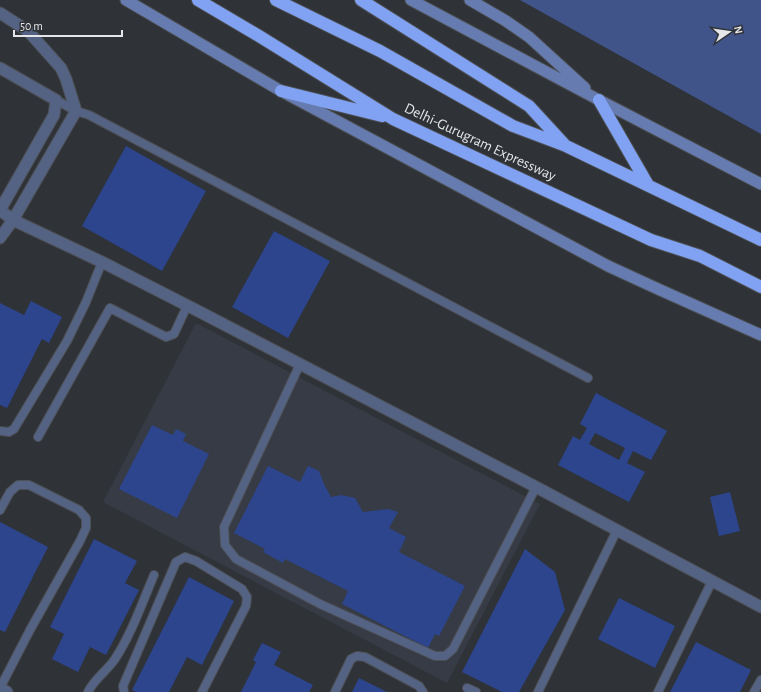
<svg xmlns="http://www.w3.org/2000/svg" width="761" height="692" viewBox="0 0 761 692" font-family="'Alegreya Sans',sans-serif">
<rect width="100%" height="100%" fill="#2f3237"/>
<path fill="#373b45" d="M196 323 540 504 447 683 103 502Z"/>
<path fill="#40548a" d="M520 0H761V134Z"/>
<path fill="#2c458d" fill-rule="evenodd" d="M126 146 206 191 162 271 82 226Z
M274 231 330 261 288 338 232 307Z
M31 301 62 317 49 343 42 339 7 408 0 405V303L24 315Z
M596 393 667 431 651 460 633 451 627 463 645 472 629 502 558 465 573 436 580 440 587 428 580 424ZM595 433 625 448 619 460 589 444Z
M152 425 173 435 176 429 186 434 183 441 209 454 177 518 119 489Z
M268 466 300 482 308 466 319 471 324 484 331 497 341 495 355 498 363 512 388 509 398 512 389 528 406 537 399 552 465 586 439 636 435 634 428 648 342 604 348 591 285 559 283 563 263 552 265 549 234 533Z
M730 492 740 531 719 536 710 497Z
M0 522 48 547 5 632 0 630Z
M94 539 137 561 125 583 139 590 106 655 90 647 78 672 52 659 64 634 50 627Z
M525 549 555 572 565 610 519 692H502L462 672Z
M189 577 234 601 202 665 187 657 169 692H136L132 690Z
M619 598 675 626 655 668 598 639Z
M696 642 751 670 740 692H670Z
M262 643 281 652 274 665 313 685 309 692H241L256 662 253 660Z
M359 678 387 692H352Z"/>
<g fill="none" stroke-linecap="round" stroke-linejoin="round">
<g stroke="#4c4f53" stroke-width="10">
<path id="service" d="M56 100 76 111 89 115 588 378
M300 364 224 527 225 545 236 559 320 604 435 656H445L453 649 536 487
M0 431 9 432 14 429 67 341 86 302 102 262
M38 437 110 308 166 337 174 334 187 306
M0 510 10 492 18 485H29L79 510 86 518V528L80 541 30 630 0 688
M467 688 476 692
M88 692C94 679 107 671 115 659 132 633 142 603 154 575
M124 692 123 686 176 562 185 557 196 561 242 589 247 597 246 606 202 692
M335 692 351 659 357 656 365 657 419 686 423 692
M538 692 617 530
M658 692 712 581
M754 692 761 680"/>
</g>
<g stroke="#4c4f53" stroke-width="13">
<path id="minor" d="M0 13 28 31 61 68 66 79 76 111 13 220 0 238
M0 68 56 100 54 115 0 210
M0 210 13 220 102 262 200 312 536 487 761 607
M0 688 7 692"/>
</g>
<g stroke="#4c4f53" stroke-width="13">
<path id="secondary" d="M126 0 281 91 608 266 658 289 761 335
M411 0 599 100 761 184
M470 0 506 21 529 37 585 88"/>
</g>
<g stroke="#4c4f53" stroke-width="14">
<path id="motorway" d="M198 0 259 36 393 119 651 240 700 256 761 287
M276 0 380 51 513 126 566 146 761 240
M361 0 529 106 564 144
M281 91 382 116
M599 100 648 185"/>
</g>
<use href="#service" stroke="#546283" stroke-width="8"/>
<use href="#minor" stroke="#546283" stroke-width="11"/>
<use href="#secondary" stroke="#667cb0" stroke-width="11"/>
<use href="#motorway" stroke="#81a2f2" stroke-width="12"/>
</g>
<g text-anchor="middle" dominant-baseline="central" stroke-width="3.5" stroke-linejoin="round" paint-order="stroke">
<g font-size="15" fill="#e4e6e9" stroke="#2f3237">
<text transform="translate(480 142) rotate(25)">Delhi-Gurugram Expressway</text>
</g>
</g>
<g transform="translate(729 32) rotate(77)" stroke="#2f3237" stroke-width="3" paint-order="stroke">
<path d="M0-3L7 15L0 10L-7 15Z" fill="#e4e6e9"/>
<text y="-6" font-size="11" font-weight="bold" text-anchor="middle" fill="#e4e6e9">N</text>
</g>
<path d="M14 30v6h108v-6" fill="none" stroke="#e4e6e9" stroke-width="2"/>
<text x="20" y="30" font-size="12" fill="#e4e6e9" stroke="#2f3237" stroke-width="3" paint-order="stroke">50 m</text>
</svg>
